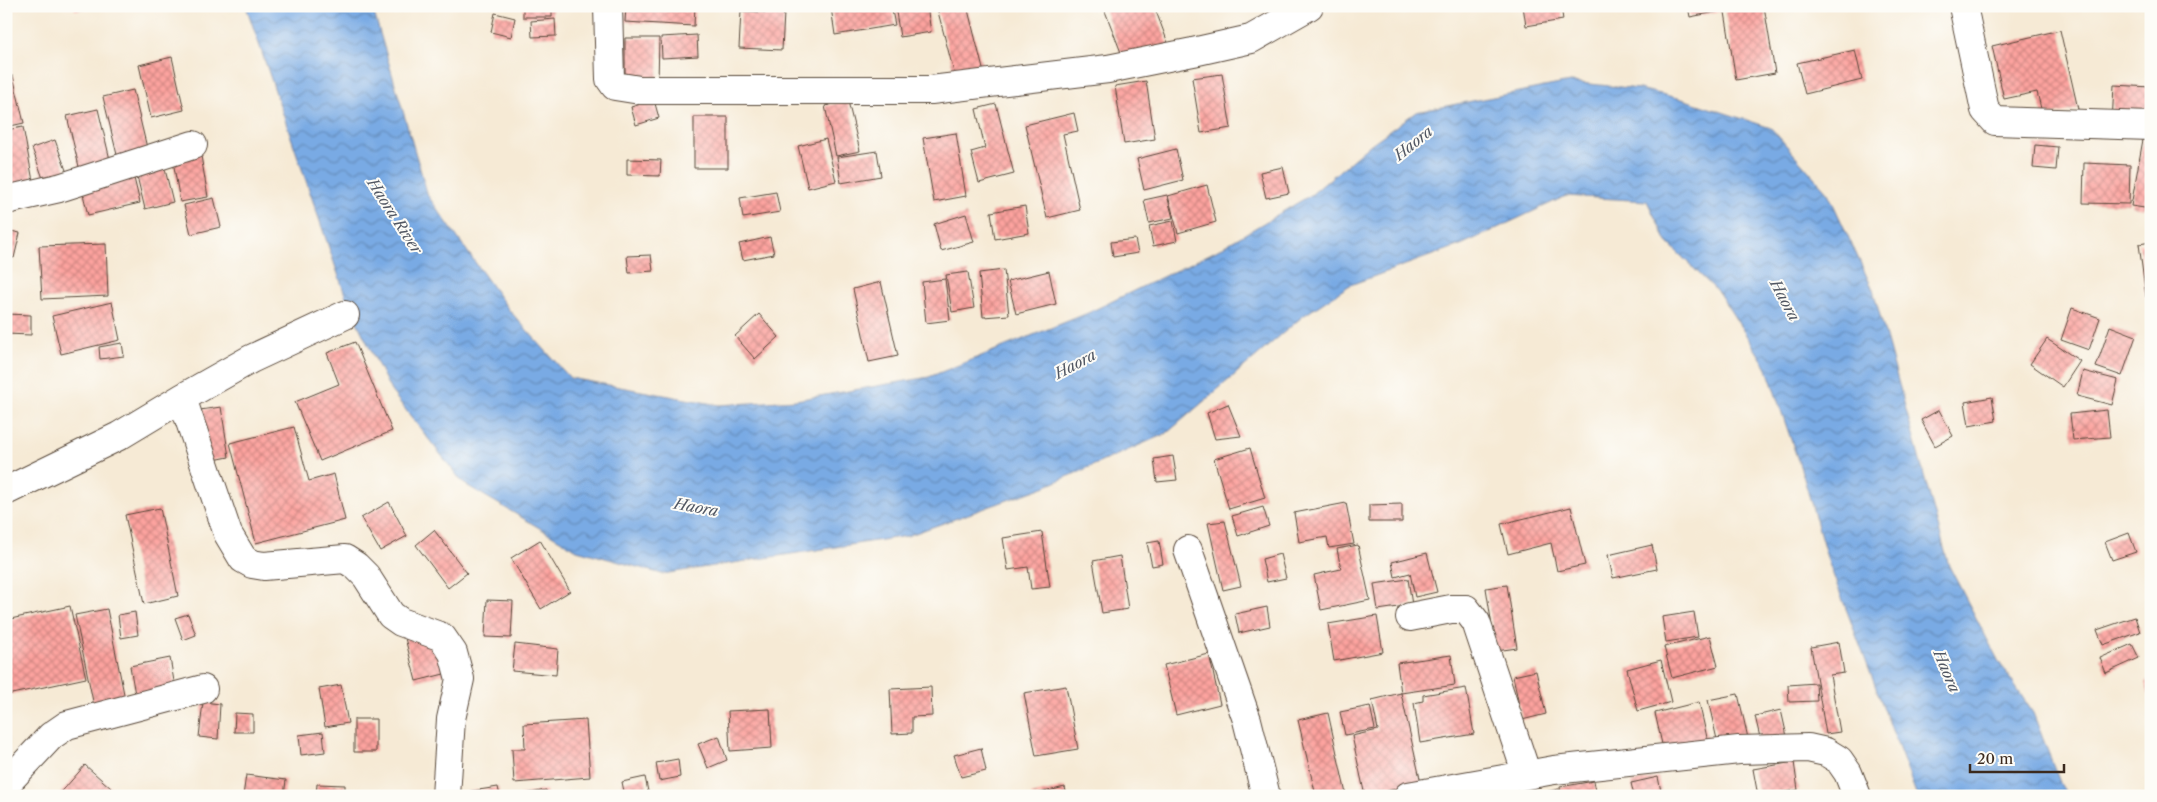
<svg xmlns="http://www.w3.org/2000/svg" width="2157" height="802" viewBox="0 0 2157 802" font-family="'Libre Caslon Text',serif">
<defs>
<pattern id="water-waves" width="16" height="10" patternUnits="userSpaceOnUse" patternTransform="scale(1.25)"><rect width="16" height="10" fill="#79aae4"/><path d="M0 5q4-4 8 0t8 0" fill="none" stroke="#648bb8"/></pattern>
<pattern id="building-cross-hatch" width="8" height="8" patternUnits="userSpaceOnUse" patternTransform="scale(1.25)"><rect width="8" height="8" fill="#fda39f"/><path d="M0 0l8 8M0 8l8-8" fill="none" stroke="#ce8581"/></pattern>
</defs>
<rect width="100%" height="100%" fill="#fdfcf7"/>
<filter id="ink" filterUnits="userSpaceOnUse"><feTurbulence type="fractalNoise" baseFrequency=".02" numOctaves="2"/><feDisplacementMap in="SourceGraphic" scale="10" xChannelSelector="R" yChannelSelector="G"/><feConvolveMatrix kernelMatrix="1 2 1 2 8 2 1 2 1" color-interpolation-filters="sRGB"/></filter>
<filter id="wash" filterUnits="userSpaceOnUse"><feTurbulence type="fractalNoise" baseFrequency=".0096" numOctaves="4" result="noise"/><feDisplacementMap in="SourceGraphic" scale="20" xChannelSelector="R" yChannelSelector="G"/><feGaussianBlur stdDeviation="1.12" result="paint"/><feColorMatrix in="noise" values="0 0 0 0 0 0 0 0 0 0 0 0 0 0 0 0 0 1.4 0 .05"/><feComposite in="paint" operator="in"/></filter>
<g filter="url(#wash)">
<rect width="100%" height="100%" fill="#f6ead5"/>
<path fill="url(#water-waves)" stroke="#5a6a81" d="M246 6H372L428 196 509 310 570 378 719 405 796 400 929 377 1088 313 1216 251 1311 195 1371 144 1416 112 1570 82 1639 89 1682 99 1771 128 1828 193 1873 290 1949 566 1999 662 2033 713 2061 785 2068 796H1917L1828 561 1803 475 1766 366 1719 293 1667 242 1647 201 1566 196 1463 244 1350 285 1303 316 1167 433 1044 487 907 536 662 574 577 550 463 483 391 391 349 306Z"/>
<g id="blocks">
<path fill="url(#building-cross-hatch)" d="M74 6H96V7L75 10Z
M523 6H552V17H523Z
M626 6H695L694 26 625 22Z
M891 6 895 25 835 35 831 7Z
M895 6H927L931 32 900 37Z
M942 6H967L984 73 956 80 937 8Z
M1103 6H1154L1171 51 1127 68Z
M1523 6H1561L1563 20 1526 26Z
M1688 6H1720L1721 11 1690 17Z
M1724 6H1764L1775 73 1736 80Z
M741 11 784 13 782 50 739 48Z
M495 13 515 18 511 37 491 32Z
M555 19 556 36 532 37 531 21Z
M2060 30 2078 109 2043 117 2037 92 2004 99 1992 46Z
M697 35 698 56 662 58 661 37Z
M625 38H659L658 84 625 83Z
M1855 50 1862 80 1805 94 1797 63Z
M172 57 184 110 151 118 139 65Z
M1222 74 1231 128 1201 133 1192 78Z
M13 76 24 123 6 127V77Z
M1146 81 1155 139 1124 144 1115 86Z
M2114 85 2151 87V125L2112 123Z
M133 90 148 152 118 159 103 97Z
M654 100 659 118 636 125 631 107Z
M848 101 860 151 836 156 825 106Z
M996 104 1014 174 979 183 971 152 985 148 976 109Z
M98 109 111 164 80 171 67 116Z
M1074 113 1078 131 1063 134 1080 210 1047 218 1025 125Z
M694 117H728V168H694Z
M23 127 35 192 6 197V130Z
M956 133 966 196 934 202 923 138Z
M2144 134 2151 135V209L2131 206Z
M826 139 836 181 808 188 798 146Z
M55 140 67 173 44 181 32 148Z
M2035 145 2058 147 2056 170 2033 168Z
M1176 149 1183 180 1144 190 1137 159Z
M200 150 208 197 180 202 172 155Z
M877 151 881 176 841 183 837 157Z
M627 159 661 160 660 176 627 175Z
M163 161 173 202 145 209 135 168Z
M2084 163 2130 165 2129 204 2083 203Z
M1283 167 1289 193 1266 198 1260 172Z
M133 174 140 203 88 215 81 186Z
M1207 185 1216 222 1178 233 1168 196Z
M776 192 780 212 743 218 740 198Z
M1167 195 1173 218 1149 223 1144 200Z
M214 198 221 227 191 234 184 205Z
M1025 206 1029 233 995 239 991 212Z
M966 214 974 242 941 251 934 224Z
M1173 221 1177 241 1153 246 1149 226Z
M6 230 20 233 14 258 6 256Z
M770 237 774 254 743 260 739 244Z
M1135 239 1138 253 1113 257 1111 242Z
M2151 242V296L2146 297 2139 244Z
M106 244 108 296 42 299 39 246Z
M651 255 653 271 629 273 627 256Z
M1004 270 1009 315 983 317 979 273Z
M1049 271 1056 304 1016 314 1008 281Z
M968 272 974 308 952 312 946 275Z
M945 279 950 320 926 323 922 282Z
M881 282 898 356 869 362 853 289Z
M112 302 120 340 61 354 52 316Z
M2072 308 2100 318 2089 350 2061 340Z
M6 314 31 315V335L6 334Z
M759 314 779 337 755 359 735 336Z
M2110 326 2136 336 2122 376 2096 367Z
M2047 339 2080 361 2063 387 2030 364Z
M355 342 392 431 320 461 295 402 339 384 327 353Z
M122 343 124 356 100 359 99 347Z
M2083 371 2118 380 2112 405 2077 396Z
M1992 397 1996 421 1969 426 1965 402Z
M1228 404 1241 436 1215 439 1207 413Z
M221 407 229 457 209 461 200 410Z
M1939 410 1953 436 1935 446 1921 420Z
M2107 410 2110 437 2073 440 2070 414Z
M294 427 309 481 334 474 345 520 256 543 230 443Z
M1250 448 1265 498 1229 509 1214 459Z
M1173 456 1177 480 1157 482 1154 459Z
M389 502 407 536 380 551 361 518Z
M1346 503 1354 544 1329 548 1327 537 1299 542 1294 513Z
M1402 504V522H1369V505Z
M1263 507 1269 526 1238 536 1232 516Z
M1571 507 1585 565 1557 571 1551 543 1508 554 1501 524Z
M160 508 178 596 144 604 125 515Z
M1225 521 1241 586 1223 590 1208 523Z
M434 530 467 573 448 588 416 545Z
M1042 532 1050 587 1031 589 1028 567 1008 570 1003 538Z
M2129 533 2136 552 2112 560 2105 542Z
M540 540 570 591 541 609 511 558Z
M1159 541 1163 564 1152 566 1147 543Z
M1358 545 1370 600 1321 610 1314 575 1341 569 1337 549Z
M1652 545 1657 569 1613 578 1608 555Z
M1427 553 1437 592 1415 597 1410 573 1395 577 1392 562Z
M1280 554 1286 578 1267 582 1262 559Z
M1120 556 1128 609 1102 613 1093 561Z
M1408 579 1412 605 1378 610 1374 584Z
M1507 585 1517 648 1496 651 1486 588Z
M487 600 513 601 511 638 485 637Z
M70 606 86 678 7 695 6 620Z
M1267 607 1270 626 1239 633 1235 614Z
M107 609 126 704 95 711 75 615Z
M135 612 138 635 121 638 118 615Z
M1694 612 1698 637 1666 642 1662 617Z
M188 614 196 635 183 640 175 618Z
M1377 616 1383 652 1334 661 1328 624Z
M2135 617 2140 632 2103 645 2097 630Z
M437 630 448 673 416 681 405 638Z
M1710 636 1718 666 1672 678 1664 647Z
M1839 642 1844 673 1830 675 1840 732 1826 734 1811 647Z
M515 644 558 649 556 675 512 671Z
M2132 644 2139 658 2106 673 2100 658Z
M1209 654 1220 704 1176 715 1164 665Z
M1451 655 1455 685 1401 693 1421 783 1365 796 1352 736 1378 730 1372 700 1401 693 1397 663Z
M170 658 176 693 136 700 130 666Z
M1661 660 1671 702 1638 711 1627 669Z
M1536 671 1546 714 1522 720 1513 676Z
M2151 681V699L2150 700 2146 682Z
M1816 683 1817 701 1789 702 1788 685Z
M341 685 348 723 325 727 319 689Z
M1066 686 1078 749 1036 756 1024 693Z
M931 687 932 716 912 717V733L892 734 890 689Z
M1466 688 1474 734 1420 743 1414 703 1423 701V695Z
M1738 694 1748 738 1718 744 1708 700Z
M203 702 220 704 218 739 199 737Z
M1699 702 1708 742 1664 753 1655 713Z
M1370 706 1375 729 1345 735 1340 712Z
M770 709 772 748 730 751 728 711Z
M1781 710 1788 741 1762 746 1755 716Z
M235 713 253 714V732H234Z
M1328 713 1346 794 1316 796 1298 720Z
M354 719H376V752H354Z
M586 720 590 777 514 783 512 749H525L524 724Z
M323 732 325 752 301 755 299 735Z
M719 736 727 760 708 768 698 744Z
M981 748 986 771 961 777 954 755Z
M678 759 680 777 659 781 656 763Z
M1794 762 1798 790 1758 796 1753 769Z
M85 765 120 796H58Z
M246 775 286 780 284 796H243Z
M645 777 649 796H625L622 782Z
M1658 777 1662 796H1634L1631 783Z
M1594 781 1597 796H1561L1560 787Z
M317 784 345 785V796H316Z
M498 787 500 796H467L466 792Z
M1065 787 1067 796H1031V795Z
M1559 789 1560 796H1535V794Z
M546 790 547 796H520V795Z"/>
</g>
</g>
<g filter="url(#ink)">
<use href="#blocks" fill-opacity="0" stroke="#574739" stroke-width="1"/>
<g fill="none" stroke-linecap="round" stroke-linejoin="round">
<g stroke="#574739" stroke-width="30">
<path id="street" d="M608 6 610 79 615 86 640 90H931L1108 69 1193 52 1251 39 1309 6
M1963 6 1985 110 1995 121 2151 126
M6 200 59 188 193 145
M182 398 251 359 345 315
M6 491 119 436 182 398 228 534 243 559 252 564 264 566 345 559 356 566 366 576 391 615 401 622 442 637 453 653 460 679 451 719 446 796
M1188 550 1247 720 1266 796
M1410 617 1451 609H1466L1476 622 1527 775
M6 784 51 736 67 725 203 689
M1408 796 1554 770 1739 750 1808 748 1826 752 1839 760 1848 773 1857 796"/>
</g>
<use href="#street" stroke="#fff" stroke-width="28"/>
</g>
</g>
<g text-anchor="middle" dominant-baseline="central" stroke-width="4" stroke-linejoin="round" paint-order="stroke">
<g font-size="15" font-style="italic" fill="#515763" stroke="#fdfcf7">
<text transform="translate(1413 143) rotate(-39)">Haora</text>
<text transform="translate(395 216) rotate(57)">Haora River</text>
<text transform="translate(1785 300) rotate(62)">Haora</text>
<text transform="translate(1075 364) rotate(-28)">Haora</text>
<text transform="translate(696 507) rotate(10)">Haora</text>
<text transform="translate(1947 671) rotate(67)">Haora</text>
</g>
</g>
<rect width="2157" height="802" fill="none" stroke="#fdfcf7" stroke-width="25"/>
<path d="M1970 764v8h94v-8" fill="none" stroke="#3b2a1e" stroke-width="2.5"/>
<text x="1977" y="764" font-size="15" fill="#3b2a1e" stroke="#fdfcf7" stroke-width="4" paint-order="stroke">20 m</text>
</svg>
